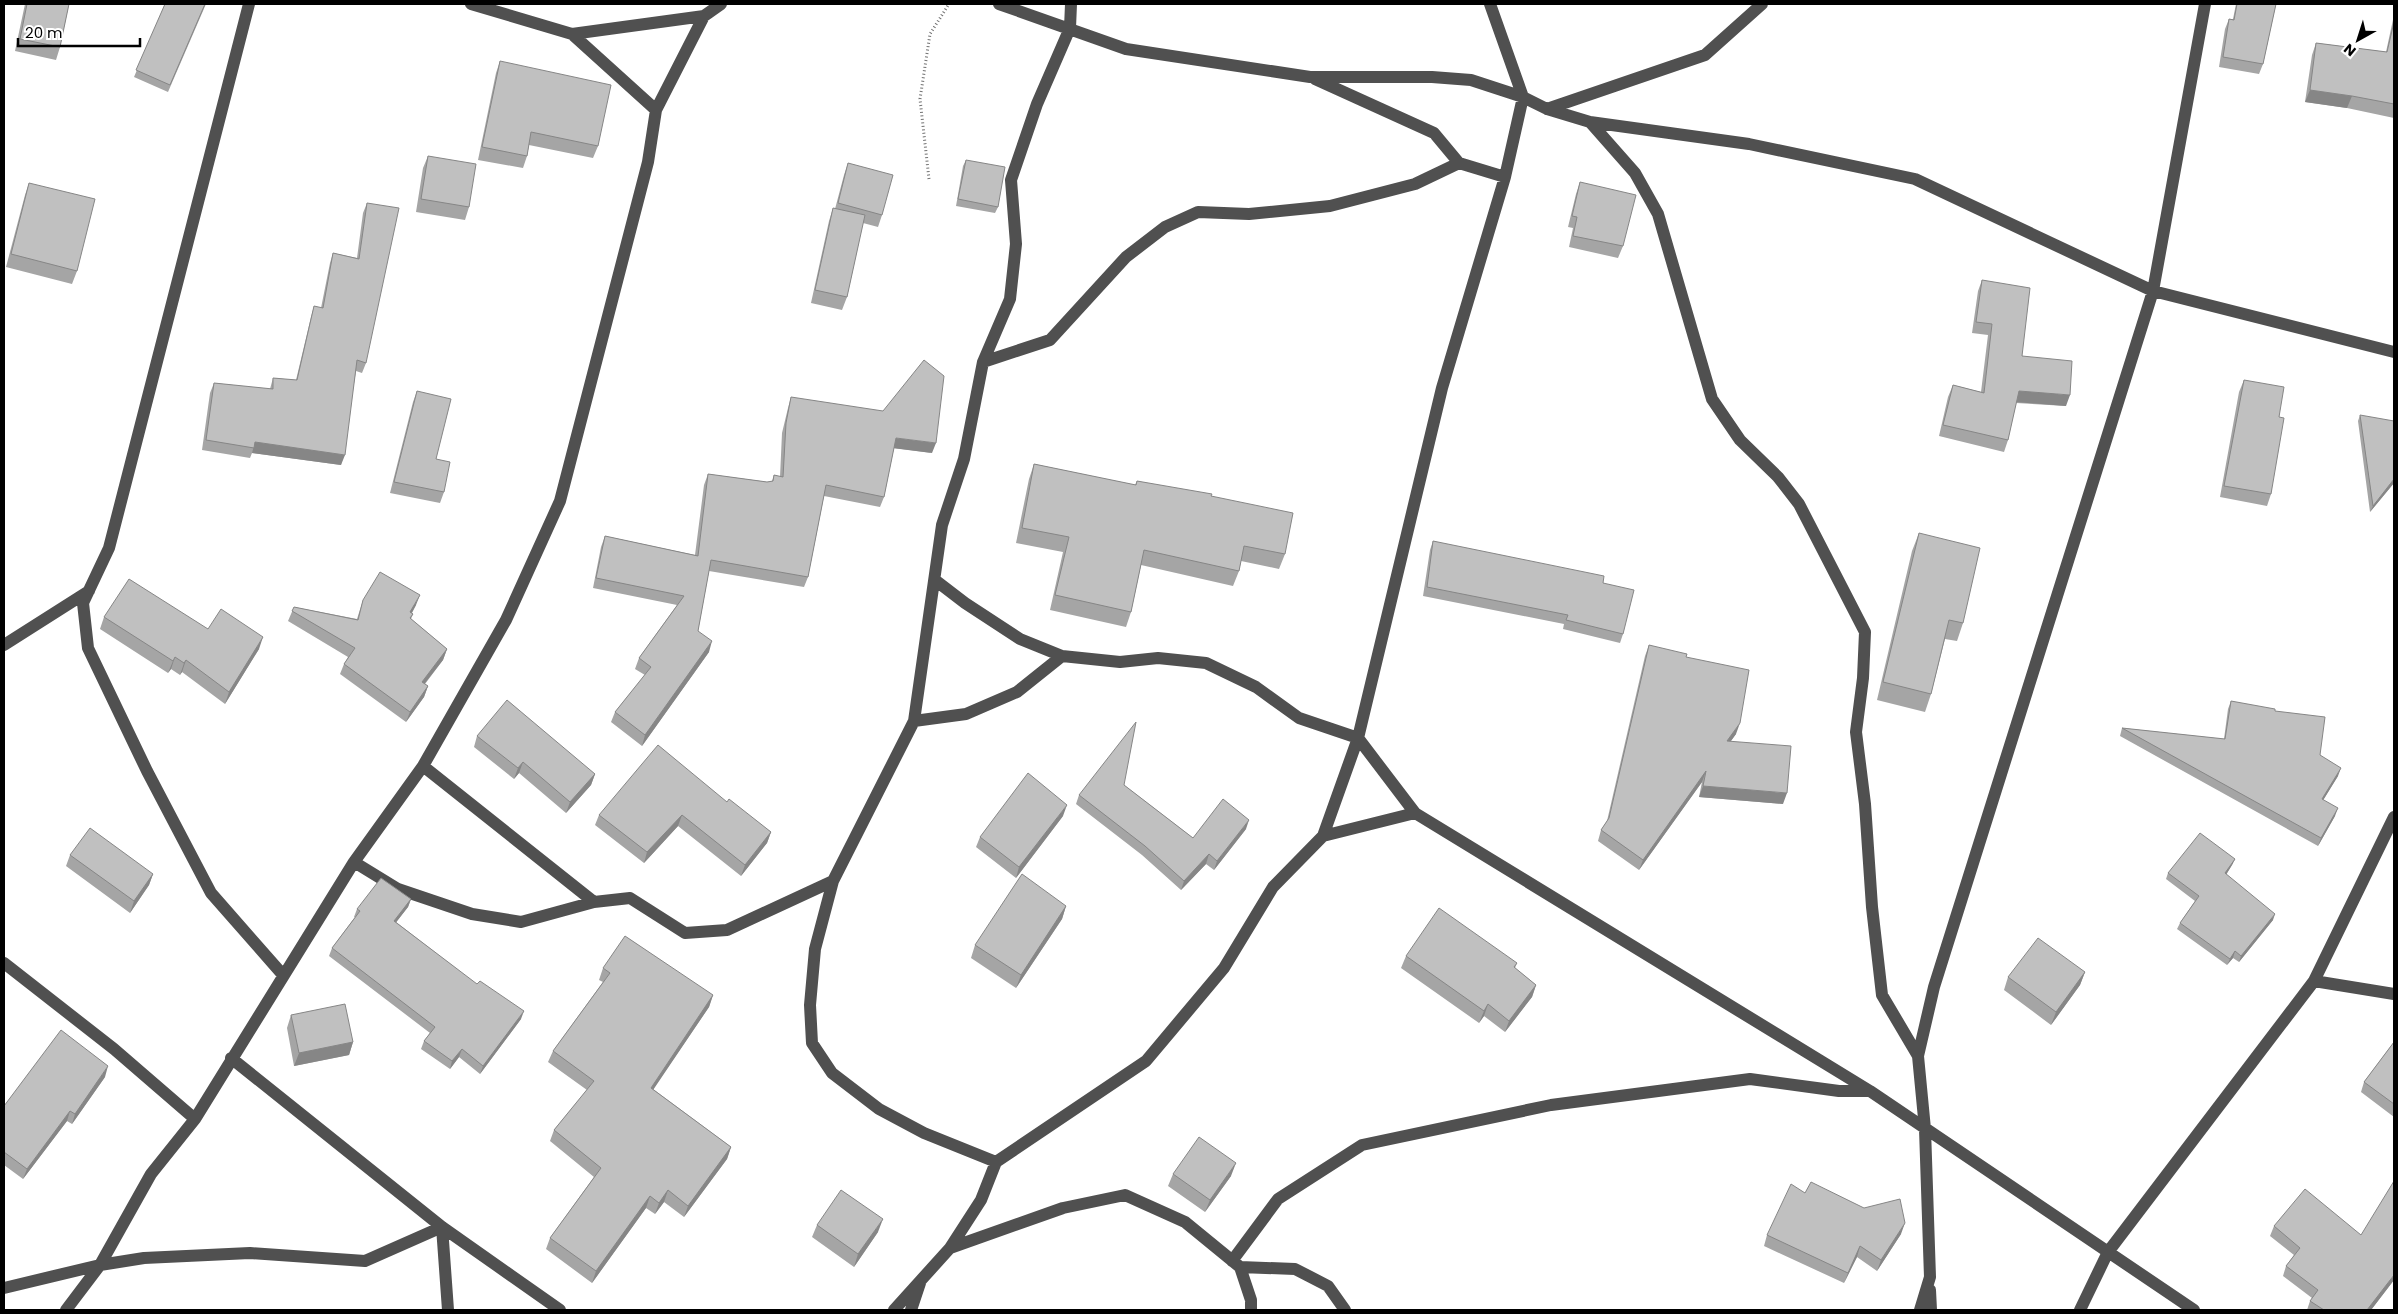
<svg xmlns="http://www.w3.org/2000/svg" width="2398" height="1314" viewBox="0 0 2398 1314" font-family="Poppins,sans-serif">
<rect width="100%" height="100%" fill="#fff"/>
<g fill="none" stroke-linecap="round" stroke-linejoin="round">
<path stroke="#727272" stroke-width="3" stroke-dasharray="1 2.5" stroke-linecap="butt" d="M929 179 920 99 930 34 949 4"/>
<path stroke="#505050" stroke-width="12" d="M249 4 109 548 83 603 88 648 147 771 211 893 283 975
M471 4 572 34 656 110
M999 4 1126 49 1310 77H1432L1471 80 1523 97 1547 109 1590 122 1635 173 1658 214 1712 399 1740 440 1778 477 1799 504 1865 632 1863 678 1856 732 1865 804 1872 907 1882 995 1918 1056
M572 34 704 16
M1315 79 1434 133 1459 163 1505 177
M1547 109 1705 55 1762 4
M1590 122 1749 144 1915 179 2153 291 2394 352
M983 362 1050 340 1126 257 1165 227 1198 212 1249 214 1330 206 1415 184 1459 163
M935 580 965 603 1020 639 1062 656 1120 662 1158 658 1206 663 1256 687 1299 718 1358 738 1415 813
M4 645 89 591
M914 721 966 714 1017 692 1062 656
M423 766 594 902
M1323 836 1358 738 1442 388 1505 177 1523 97 1490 4
M354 862 398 889 472 914 521 922 594 902 630 898 685 933 727 930 833 881
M4 963 114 1049 195 1119
M2314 981 2394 994
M231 1058 442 1227 560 1310
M996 1162 924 1133 879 1109 832 1073 812 1043 810 1005 815 949 833 881 914 721 942 525 964 459 983 362 1010 299 1016 244 1011 180 1037 104 1070 28 1071 4
M950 1248 1063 1208 1125 1195 1185 1222 1240 1267 1295 1269 1328 1286 1345 1310
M1232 1261 1278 1199 1362 1145 1551 1105 1750 1079 1839 1091H1870
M1240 1267 1251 1300V1310
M4 1288 100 1265 144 1258 250 1253 365 1261 442 1227 448 1310
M1930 1290 1931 1310
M66 1310 100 1265 151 1174 195 1119 354 862 423 766 506 620 560 501 648 162 656 110 704 16 721 4
M894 1310 950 1248 981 1200 996 1162 1146 1061 1224 968 1273 887 1323 836 1415 813 1870 1091 2194 1310
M911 1310 920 1283
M1920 1310 1930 1277 1925 1129 1918 1056 1934 987 2153 291 2205 4
M2080 1310 2108 1252 2314 981 2394 817"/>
</g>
<path fill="#a5a5a5" d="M25 4H69L60 47 56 60 15 51Z
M165 4H206L168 92 134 77Z
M2236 4H2276L2263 64 2259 74 2219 67 2225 29 2229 19H2233Z
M2394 15V118L2347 108 2305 102 2312 55 2316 43 2386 52Z
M500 61 598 146 593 158 529 145 527 156 523 168 478 160 496 73Z
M428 156 469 207 465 220 416 212 423 168Z
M966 160 998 207 995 213 956 206 963 166Z
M848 163 882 215 878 227 863 223 847 297 842 310 811 303 829 221 833 208 835 209 844 175Z
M1580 182 1623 246 1618 258 1569 247 1573 228 1568 227 1576 194Z
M29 183 77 271 72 284 6 267 25 195Z
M367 203 366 363 362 373 356 371 341 465 252 453 250 458 202 450 210 393 214 383 270 389 273 378 296 380 311 317 314 306 321 308 330 263 333 253 357 258 363 213Z
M1982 280 2022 356 2066 406 2016 403 2008 440 2004 452 1939 436 1948 397 1953 385 1981 392 1988 335 1972 333 1978 291Z
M2244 380 2279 417 2271 494 2267 506 2220 497 2239 392Z
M417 391 436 459 444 492 440 503 390 493 413 402Z
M791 397 932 453 894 448 884 497 880 507 824 496 808 577 804 587 709 571 698 631 709 652 642 746 611 722 615 712 645 675 635 669 639 658 677 605 593 588 601 547 605 536 695 555 704 485 708 474 767 482 772 481 774 475 780 477 782 433 788 408Z
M2360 415 2394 483 2370 512 2358 421Z
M1034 464 1135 485 1137 481 1211 496 1285 554 1279 569 1241 561 1239 571 1233 586 1141 565 1131 612 1126 627 1050 610 1063 552 1016 543 1029 479Z
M1919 533 1963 623 1957 641 1945 639 1931 694 1925 712 1877 700 1912 551Z
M1433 541 1603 583 1623 634 1620 643 1563 629 1564 624 1423 596 1430 550Z
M363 600 416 605 412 613 413 614 411 619 447 649 443 660 425 684 428 686 424 697 406 722 340 674 344 664 348 657 288 621 294 607 357 619Z
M104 617 208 629 259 649 225 704 182 672 180 675 171 669 168 673 100 629Z
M1649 645 1686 657 1736 734 1730 742 1783 804 1699 797 1702 782 1639 870 1598 841 1601 830 1607 821 1645 656Z
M2231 701 2275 711 2320 755 2338 776 2323 800 2335 816 2318 846 2120 736 2122 728 2224 739 2228 709Z
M477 736 595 774 591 785 566 813 519 773 514 779 474 747Z
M1124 785 1193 838 1246 829 1214 870 1206 864 1181 890 1142 855 1076 804 1079 795Z
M727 802 771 832 767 843 741 876 678 826 644 863 595 825 599 815Z
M1063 816 1016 878 976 847 980 837Z
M70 855 153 874 149 885 130 913 66 866Z
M2235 859 2232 865 2226 874 2273 920 2239 962 2233 958 2227 965 2177 929 2180 923 2195 901 2166 879 2168 873Z
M411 899 408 907 396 922 521 1019 480 1074 459 1057 450 1069 421 1049 424 1041 430 1033 329 956 332 948 355 917H354L357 909Z
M1066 906 1062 919 1016 988 971 958 975 945Z
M1406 956 1517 963 1515 968 1536 985 1532 997 1505 1032 1484 1016 1479 1023 1401 968Z
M603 968 713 995 709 1007 653 1089 731 1147 727 1159 684 1217 664 1202 655 1214 646 1208 592 1283 546 1249 550 1238 594 1177 550 1141 554 1130 587 1090 548 1062 553 1051 603 982 599 980Z
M2085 972 2080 985 2051 1025 2004 990 2008 977Z
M291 1015 353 1042 349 1055 294 1066 287 1028Z
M2394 1042V1117L2361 1092 2364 1082Z
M105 1077 72 1124 67 1121 23 1179 4 1165V1106Z
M1173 1174 1231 1176 1205 1212 1168 1186Z
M1805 1193 1901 1234 1877 1271 1857 1257 1844 1283 1764 1246 1767 1235Z
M817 1225 878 1232 854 1267 812 1237Z
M2274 1226 2394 1280 2371 1310H2307L2310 1301 2312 1298 2283 1276 2286 1266 2294 1255 2270 1236Z"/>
<path fill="#868686" d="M2310 90 2352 96 2347 108 2305 102Z
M2019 391 2070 395 2066 406 2015 402Z
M896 438 936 443 932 453 892 448Z
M255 442 345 455 341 465 252 453Z
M2394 479V483L2370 512 2373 506Z
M420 595 416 605 406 623 410 612Z
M263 637 259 649 225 704 229 692Z
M712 641 709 652 642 746 645 735Z
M447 649 443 660 418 692 422 682Z
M175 657 171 669 168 673 173 661Z
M186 660 182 672 180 675 184 663Z
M428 686 424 697 406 722 410 712Z
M1740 723 1736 734 1723 752 1727 741Z
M523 762 519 773 514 779 518 768Z
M2341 768 2338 776 2319 807 2322 799Z
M1706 771 1702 782 1639 870 1643 860Z
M595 774 591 785 566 813 570 802Z
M1703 786 1787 793 1783 804 1699 797Z
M1067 805 1063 816 1016 878 1019 867Z
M2338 808 2335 816 2318 846 2321 838Z
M682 815 678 826 644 863 647 852Z
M1249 820 1246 829 1214 870 1217 861Z
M771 832 767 843 741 876 745 865Z
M1209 854 1206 864 1181 890 1184 881Z
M2235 859 2232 865 2223 880 2225 873Z
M153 874 149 885 130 913 134 901Z
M411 899 408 907 391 929 394 921Z
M1066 906 1062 919 1016 988 1021 975Z
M2275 914 2273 920 2239 962 2241 956Z
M2235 951 2233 958 2227 965 2230 959Z
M2085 972 2080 985 2051 1025 2056 1012Z
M1536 985 1532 997 1505 1032 1509 1021Z
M713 995 709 1007 647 1099 651 1088Z
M1488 1004 1484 1016 1479 1023 1484 1011Z
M524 1011 521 1019 480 1074 483 1066Z
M353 1042 349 1055 294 1066 299 1053Z
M462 1049 459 1057 450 1069 452 1061Z
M108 1066 105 1077 72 1124 75 1114Z
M70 1111 67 1121 23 1179 27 1169Z
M731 1147 727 1159 684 1217 688 1206Z
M1236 1163 1231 1176 1205 1212 1210 1200Z
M668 1190 664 1202 655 1214 659 1203Z
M650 1196 646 1208 592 1283 596 1271Z
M883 1219 878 1232 854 1267 858 1254Z
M1905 1223 1901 1234 1877 1271 1881 1260Z
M1860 1246 1857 1257 1844 1283 1848 1273Z
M2394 1275V1280L2371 1310H2367Z"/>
<path fill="#c0c0c0" stroke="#868686" d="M27 4H69L60 47 20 39Z
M165 4H205L170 85 136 70Z
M2237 4H2276L2263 64 2223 57 2229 19 2234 20Z
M2394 22V104L2352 96 2310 90 2316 43 2387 52Z
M500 61 611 85 598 146 531 132 527 156 482 147Z
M428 156 476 164 469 207 421 199Z
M966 160 1005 167 998 207 958 199Z
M848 163 893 175 882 215 838 203Z
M1580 182 1636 195 1623 246 1573 236 1577 217 1572 216Z
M29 183 95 199 77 271 11 254Z
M367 203 399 208 366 363 357 360 345 455 255 442 254 448 206 440 214 383 273 389V378L297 380 314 306 323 308 333 253 359 259Z
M833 208 865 215 847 297 815 290Z
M1982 280 2030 288 2022 356 2072 361 2070 395 2019 391 2008 440 1943 425 1953 385 1984 393 1992 324 1976 322Z
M924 360 944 376 936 443 896 438 884 497 826 485 808 577 711 560 698 631 712 641 645 735 615 712 651 667 639 658 684 596 596 578 605 536 698 556 708 474 767 482 773 481 774 475 783 477 786 423 791 397 883 411Z
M2244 380 2284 387 2279 417 2284 418 2271 494 2224 486Z
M417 391 451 399 436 459 450 462 444 492 394 482Z
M2360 415 2394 421V479L2373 506Z
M1034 464 1136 485 1137 481 1212 494 1211 496 1293 513 1285 554 1244 546 1239 571 1144 550 1131 612 1055 595 1069 537 1022 528Z
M1919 533 1980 548 1963 623 1949 620 1931 694 1883 682Z
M1433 541 1604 576 1603 583 1634 590 1623 634 1566 620 1568 615 1427 587Z
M380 572 420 595 410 612 413 614 410 618 447 649 422 682 428 686 410 712 344 664 355 648 292 611 294 607 358 620 363 600Z
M129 579 208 629 221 609 263 637 229 692 186 660 184 663 175 657 173 661 104 617Z
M1649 645 1687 654 1686 657 1749 670 1740 723 1727 741 1791 746 1787 793 1703 786 1706 771 1643 860 1601 830 1609 818Z
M507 700 595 774 570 802 523 762 518 768 477 736Z
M2231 701 2275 709V711L2325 717 2320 755 2341 768 2322 799 2338 808 2321 838 2122 728 2225 739Z
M1136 722 1124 785 1193 838 1223 799 1249 820 1217 861 1209 854 1184 881 1145 846 1079 795Z
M658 745 727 802 729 799 771 832 745 865 682 815 647 852 599 815Z
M1028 773 1067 805 1019 867 980 837Z
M90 828 153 874 134 901 70 855Z
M2200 833 2235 859 2225 873 2275 914 2241 956 2235 951 2230 959 2180 923 2199 896 2168 873Z
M1022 874 1066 906 1021 975 975 945Z
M381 878 411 899 394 921 477 984 480 981 524 1011 483 1066 462 1049 452 1061 424 1041 435 1027 332 948 360 911 357 909Z
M1439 908 1517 963 1514 967 1536 985 1509 1021 1488 1004 1484 1011 1406 956Z
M625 936 713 995 651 1088 731 1147 688 1206 668 1190 659 1203 650 1196 596 1271 550 1238 601 1168 554 1130 594 1081 553 1051 610 973 603 968Z
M2038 938 2085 972 2056 1012 2008 977Z
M345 1004 353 1042 299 1053 291 1015Z
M61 1030 108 1066 75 1114 70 1111 27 1169 4 1152V1106Z
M2394 1042V1104L2364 1082Z
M1199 1137 1236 1163 1210 1200 1173 1174Z
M2394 1181V1275L2367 1310H2324L2310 1301 2318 1290 2286 1266 2300 1248 2274 1226 2305 1189 2361 1235Z
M1811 1182 1864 1208 1900 1199 1905 1223 1881 1260 1860 1246 1848 1273 1767 1235 1791 1184 1805 1193Z
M841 1190 883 1219 858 1254 817 1225Z"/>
<rect width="2398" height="1314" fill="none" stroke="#000000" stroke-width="10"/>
<g transform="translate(2358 40) rotate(219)" stroke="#ffffff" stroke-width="4" paint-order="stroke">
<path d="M0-4L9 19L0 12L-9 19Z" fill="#000000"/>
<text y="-8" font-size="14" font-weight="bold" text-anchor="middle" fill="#000000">N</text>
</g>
<path d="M18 38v8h122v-8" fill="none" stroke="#000000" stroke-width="2.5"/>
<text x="25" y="38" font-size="15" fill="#000000" stroke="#ffffff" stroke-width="4" paint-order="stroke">20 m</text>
</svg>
